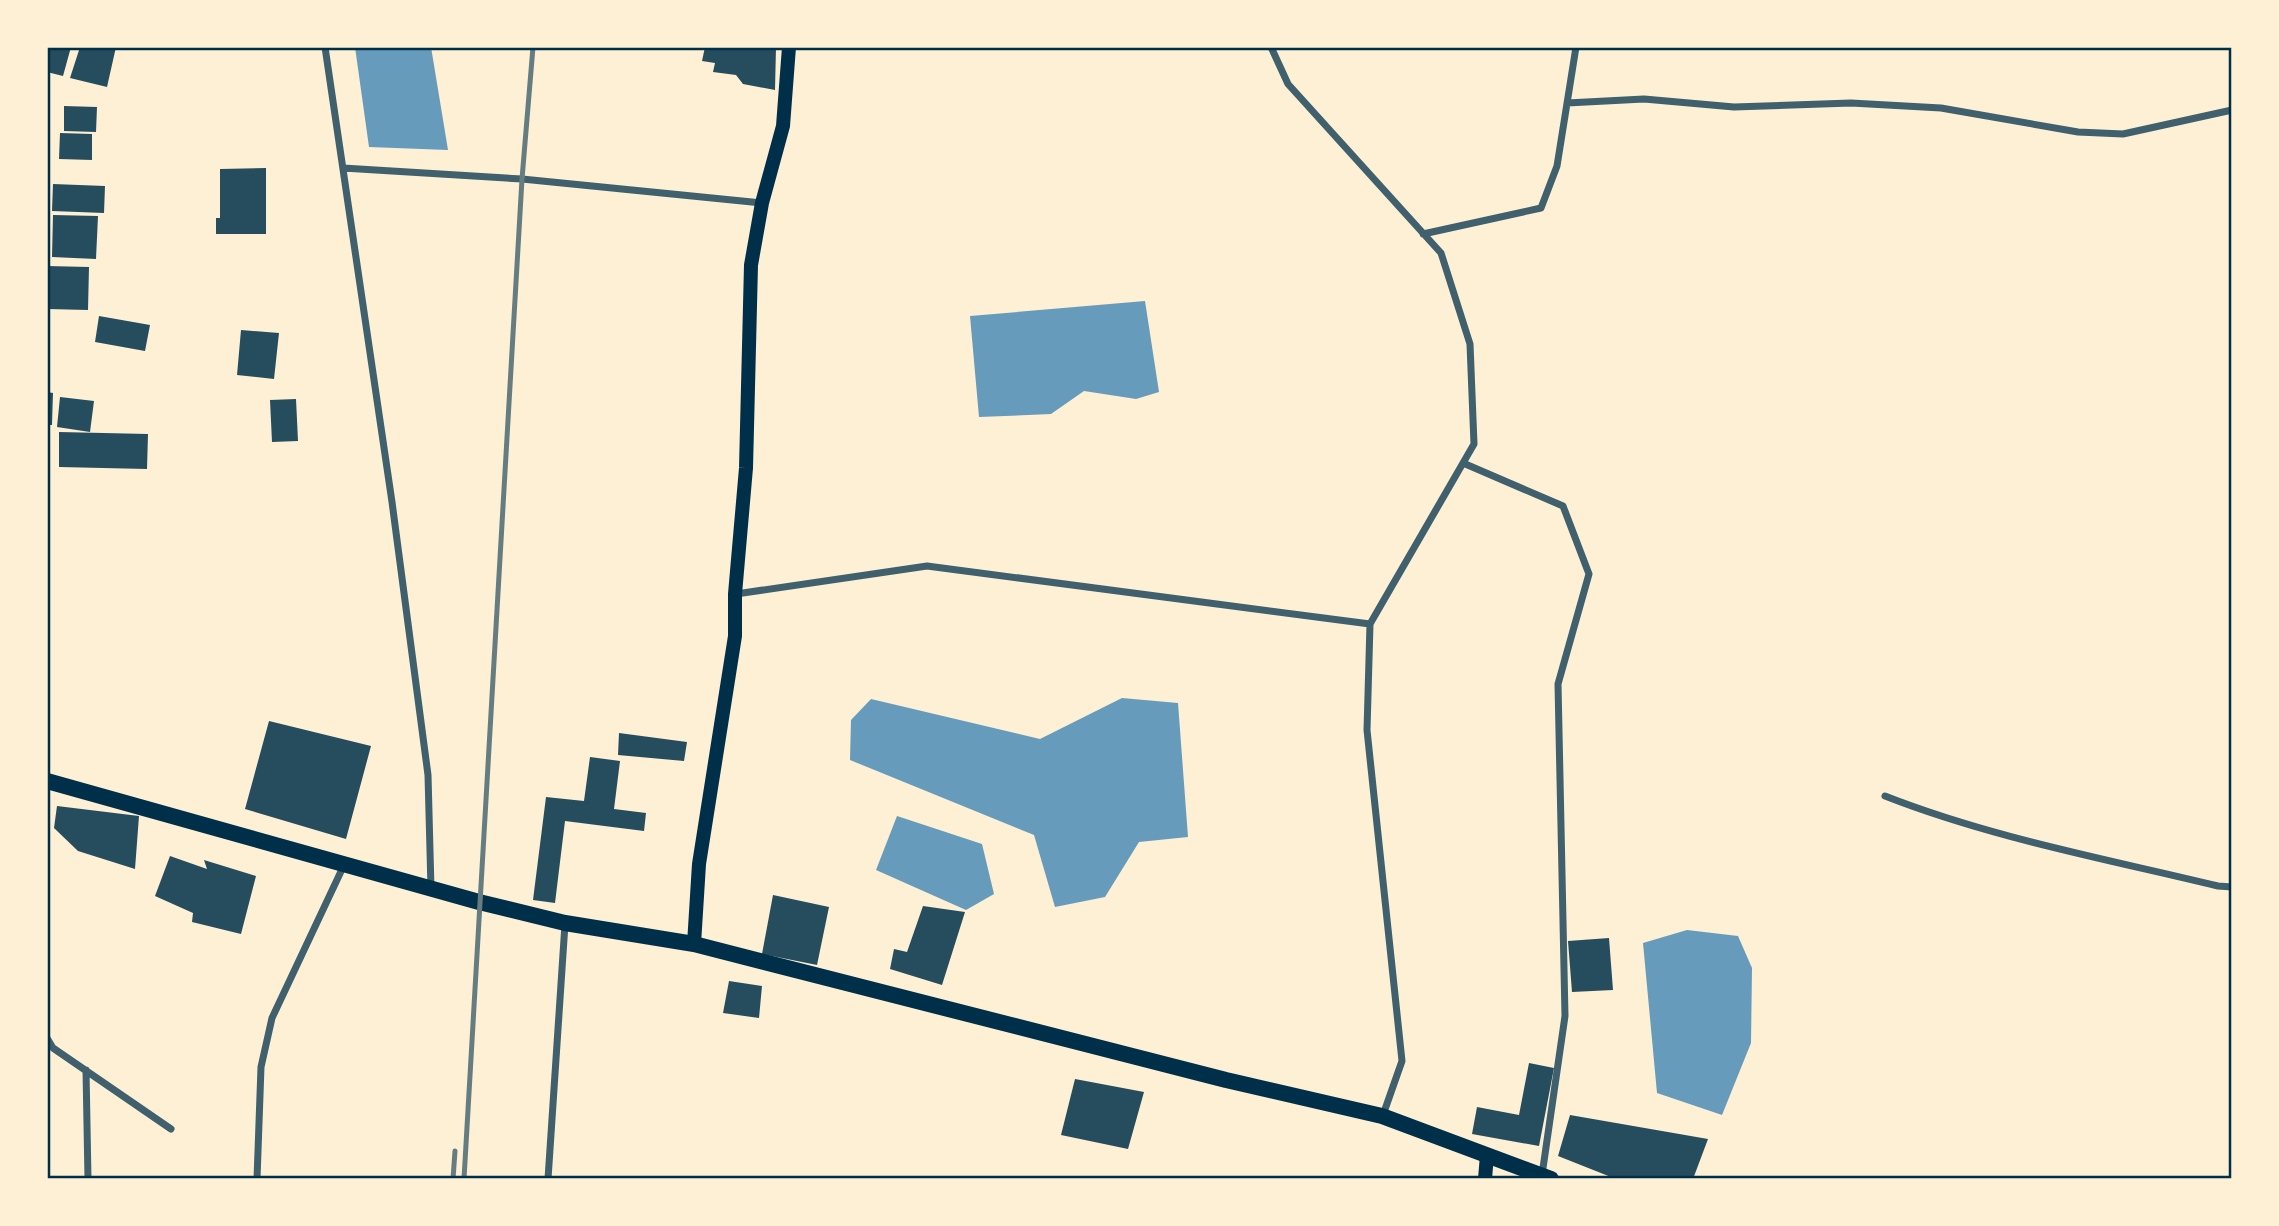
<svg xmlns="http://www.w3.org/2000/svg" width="2279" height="1226" viewBox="0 0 2279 1226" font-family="Montserrat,sans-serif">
<rect width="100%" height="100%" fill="#fdf0d5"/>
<path fill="#669bbc" d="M355 47H431L448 150 369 147Z
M1145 301 1159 392 1136 399 1084 391 1051 414 979 417 970 316Z
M1122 698 1178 703 1188 837 1139 842 1105 897 1055 907 1034 835 850 760 851 720 871 699 1040 739Z
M897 816 982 844 994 894 966 910 876 870Z
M1687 930 1738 936 1752 968 1751 1043 1722 1115 1657 1093 1643 943Z"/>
<path fill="#264d5e" d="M47 47H71L63 76 47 72Z
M80 47H116L107 87 70 78Z
M705 47H776L775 90 743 84 736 75 713 72 715 63 702 61Z
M64 106 97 107 96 132 64 131Z
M60 133 92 134V160L59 159Z
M266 168V234H216V218H220V169Z
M53 184 105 186 104 213 52 211Z
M53 215 98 216 96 259 52 257Z
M47 266 89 267 88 310 47 309Z
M99 316 150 325 145 351 95 342Z
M241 330 279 333 274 379 237 375Z
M47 392 53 393 52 425H47Z
M60 397 94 401 90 432 57 427Z
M296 399 298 441 272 442 270 400Z
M59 432 148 434 147 469 59 467Z
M269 721 371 746 346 839 245 809Z
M619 733 687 742 684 761 618 755Z
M590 757 620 761 614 809 646 813 644 831 565 821 555 903 533 900 546 797 584 801Z
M57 806 139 816 135 869 78 851 54 828Z
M170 856 207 869 204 860 256 876 241 934 192 922 193 913 155 896Z
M773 895 829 907 817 965 762 954Z
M923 906 965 912 942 985 890 969 894 949 907 952Z
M1609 938 1613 990 1572 992 1568 941Z
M729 981 762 986 759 1018 723 1013Z
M1529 1063 1554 1068 1539 1146 1472 1134 1477 1107 1519 1115Z
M1075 1079 1144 1092 1128 1149 1061 1135Z
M1570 1115 1708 1139 1693 1179H1616L1558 1156Z"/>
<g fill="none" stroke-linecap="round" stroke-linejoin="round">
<path stroke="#3f606c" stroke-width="7" d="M325 47 392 502 428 775 431 889
M1271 47 1288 84 1441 253 1470 344 1474 444 1370 624 1367 730 1402 1061 1383 1115
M1567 103 1644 99 1734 107 1851 103 1941 108 2078 132 2123 134 2232 110
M343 168 522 179 762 203
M1423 234 1541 208 1557 166 1576 47
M1463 463 1563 506 1589 574 1558 684 1565 1016 1542 1175
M736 594 927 566 1370 624
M1885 796C1992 838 2107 859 2218 886L2232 887
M47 1038 53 1048 171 1129
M86 1070 88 1179
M257 1179 261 1067 272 1018 344 865
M548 1179 565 924"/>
<path stroke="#003049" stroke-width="14" d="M694 944 699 864 735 636V594L746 468 751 265 762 203 783 126 789 47
M1485 1179 1487 1155"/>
<path stroke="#003049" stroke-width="16" d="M47 781 479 902 565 923 694 944 1226 1080 1382 1116 1551 1179"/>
<path stroke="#657d81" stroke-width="5" d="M453 1179 455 1151
M464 1179 522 179 533 47"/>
</g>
<rect width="2279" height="1226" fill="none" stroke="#fdf0d5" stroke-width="98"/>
<rect x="49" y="49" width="2181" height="1128" fill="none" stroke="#003049" stroke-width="2.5"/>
</svg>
